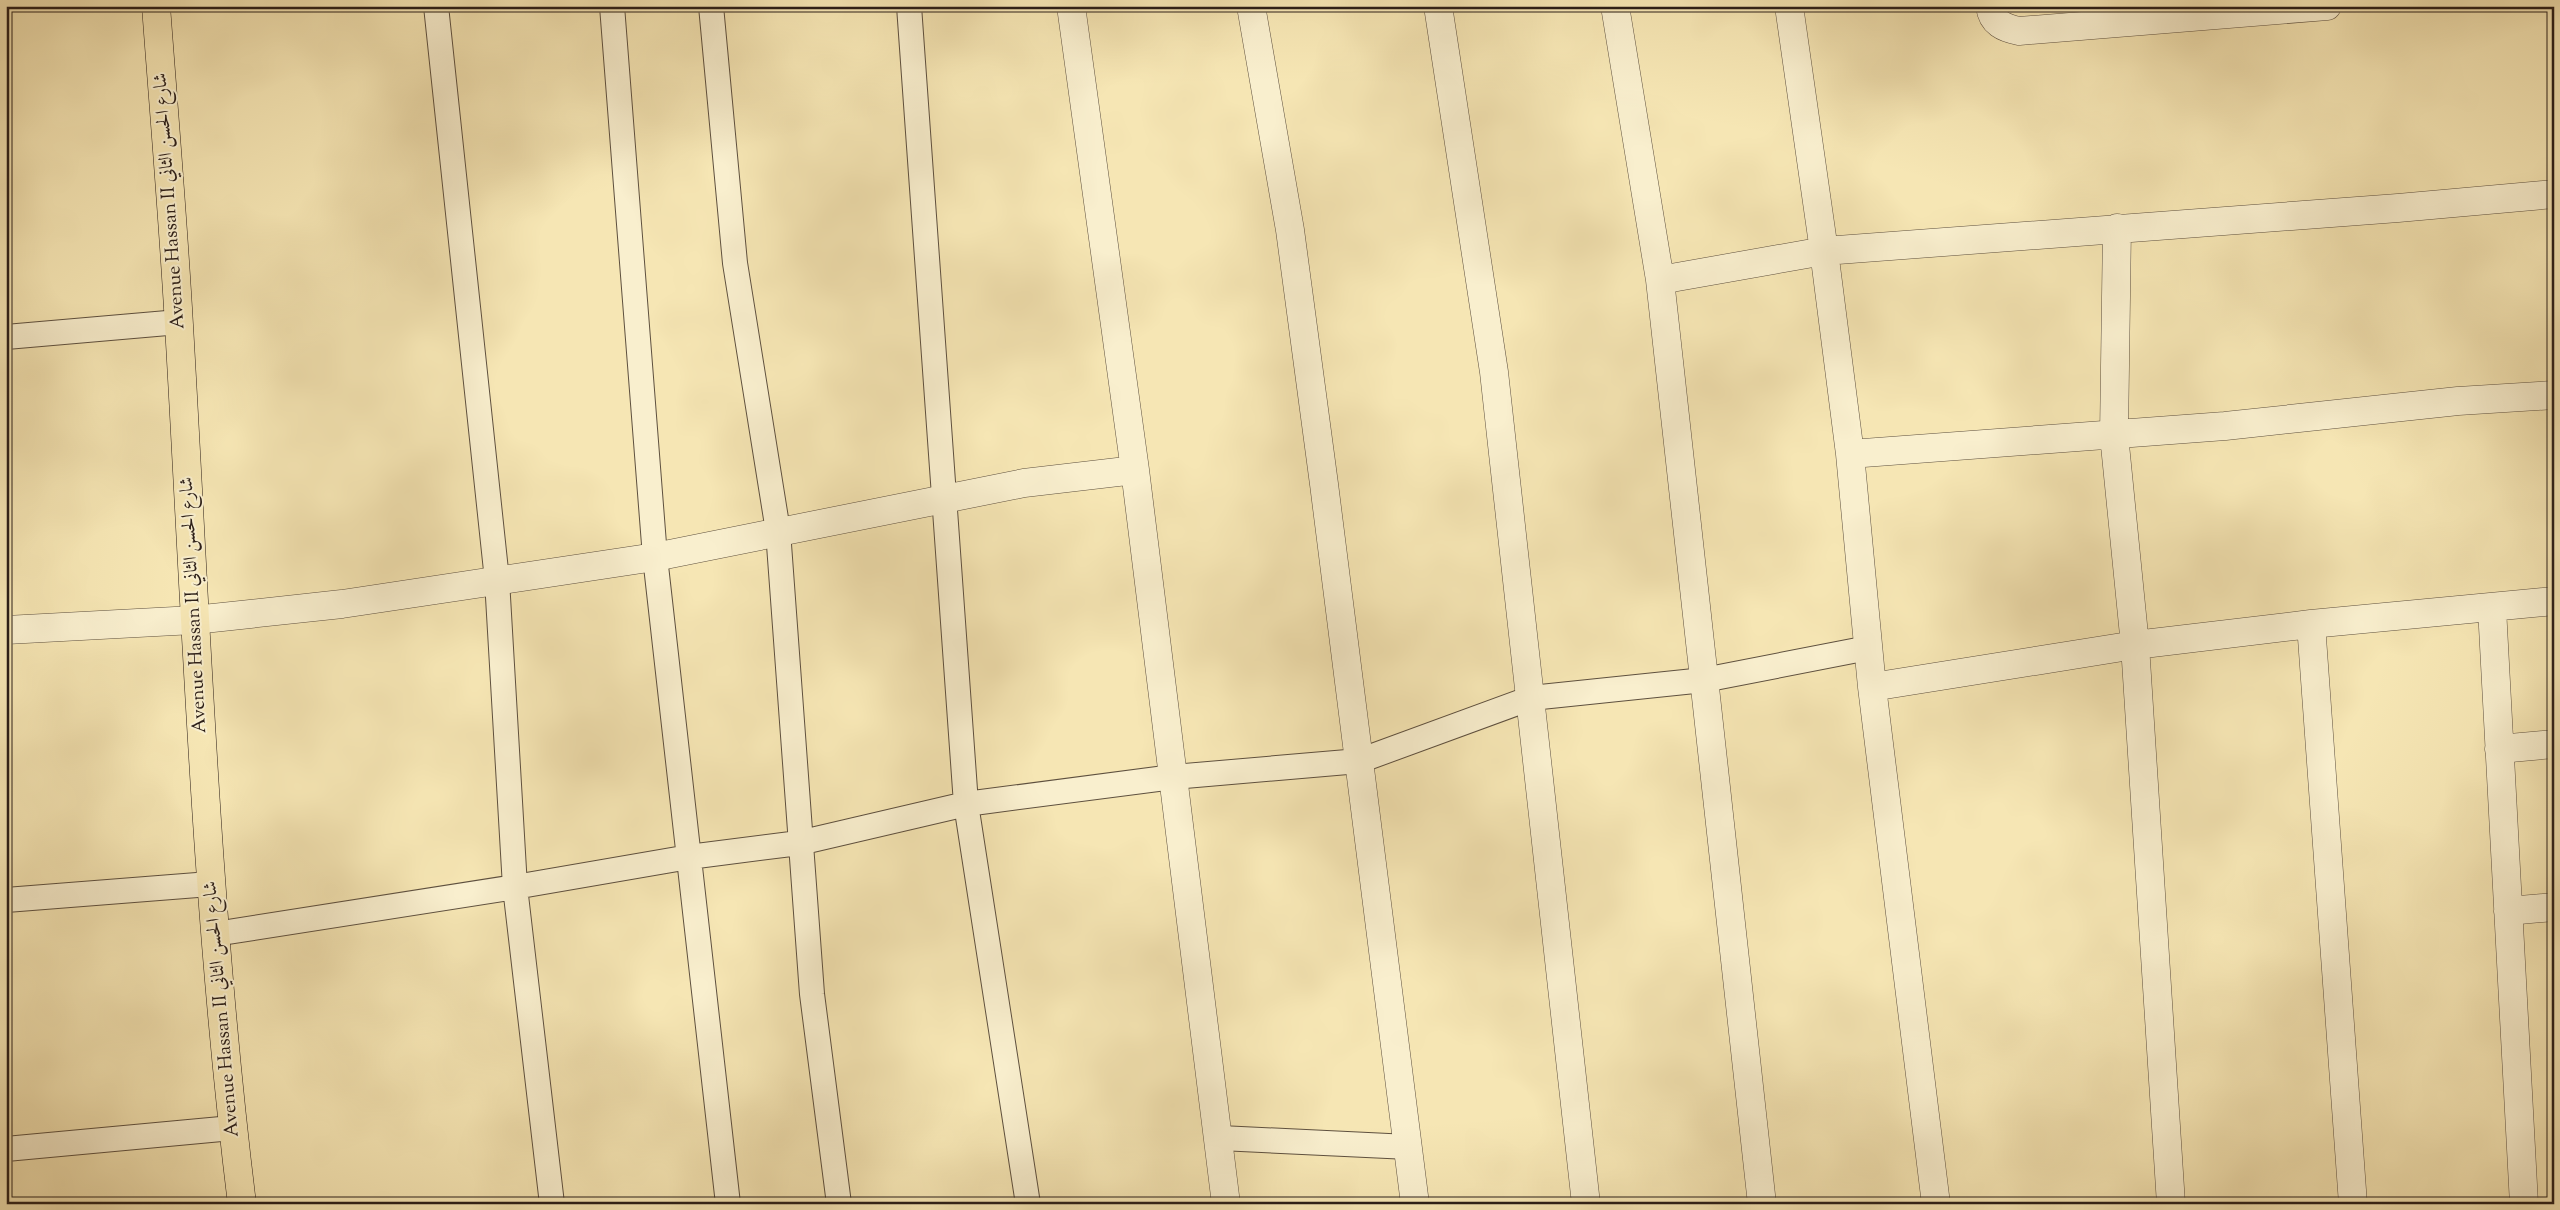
<svg xmlns="http://www.w3.org/2000/svg" width="2560" height="1210" viewBox="0 0 2560 1210" font-family="'Sorts Mill Goudy',Amiri,serif">
<rect width="100%" height="100%" fill="#f6e6b4"/>
<filter id="stains"><feTurbulence type="fractalNoise" baseFrequency=".004" numOctaves="4"/><feColorMatrix values="0 0 0 0 .2 0 0 0 0 .09 0 0 0 0 .02 0 0 0 .5 -.17"/></filter>
<radialGradient id="worn" r=".72"><stop offset=".6" stop-color="#630" stop-opacity="0"/><stop offset="1" stop-color="#630" stop-opacity=".3"/></radialGradient>
<g fill="none" stroke-linecap="round" stroke-linejoin="round">
<g stroke="#5e503f" stroke-width="26">
<path id="service" d="M436 6 497 580 515 887 552 1204
M612 6 655 557 728 1204
M711 6 735 263 778 531 812 994 839 1204
M909 6 966 804 1028 1204
M6 337 179 322
M6 900 210 884
M215 934 515 887 689 857 799 843 966 804 1173 777 1359 761 1531 698 1704 680 1868 648
M1220 1138 1409 1147
M6 1149 232 1128"/>
</g>
<g stroke="#5e503f" stroke-width="29">
<path id="minor" d="M1071 6 1135 470 1226 1204
M1251 6 1290 230 1324 484 1415 1204
M1438 6 1494 372 1586 1204
M1615 6 1660 280 1762 1204
M1789 6 1824 251 1850 454 1872 687 1936 1204
M1990 6C1992 23 2004 28 2019 31L2327 6
M2117 228 2114 435 2135 645 2171 1204
M1660 280 1824 251 2398 208 2554 194
M1850 454 2225 426 2458 401 2554 395
M2492 608 2524 1204
M2311 624 2353 1204
M6 630 194 620 342 604 655 557 1024 483 1135 470
M1872 687 2135 645 2311 624 2554 601
M2499 749 2554 744
M2508 911 2554 907"/>
</g>
<g stroke="#2b1e18" stroke-width="29">
<path id="primary" d="M156 6C164 113 173 219 179 325 196 618 206 912 242 1204"/>
</g>
<use href="#service" stroke="#f9efce" stroke-width="24"/>
<use href="#minor" stroke="#f9efce" stroke-width="28"/>
<use href="#primary" stroke="#f6e6b4" stroke-width="28"/>
</g>
<g text-anchor="middle" dominant-baseline="central" stroke-width="4" stroke-linejoin="round" paint-order="stroke">
<g font-size="19" fill="#2b1e18" stroke="#f9efce">
<text transform="translate(170 201) rotate(-94)">Avenue Hassan II شارع الحسن الثاني</text>
<text transform="translate(194 605) rotate(-93)">Avenue Hassan II شارع الحسن الثاني</text>
<text transform="translate(222 1009) rotate(-95)">Avenue Hassan II شارع الحسن الثاني</text>
</g>
</g>
<rect width="2560" height="1210" fill="none" stroke="#f6e6b4" stroke-width="25"/>
<rect x="8" y="8" width="2545" height="1195" fill="none" stroke="#2b1e18" stroke-width="2.5"/>
<rect x="12" y="12" width="2535" height="1185" fill="none" stroke="#2b1e18"/>
<rect width="100%" height="100%" filter="url(#stains)"/>
<rect width="100%" height="100%" fill="url(#worn)"/>
</svg>
